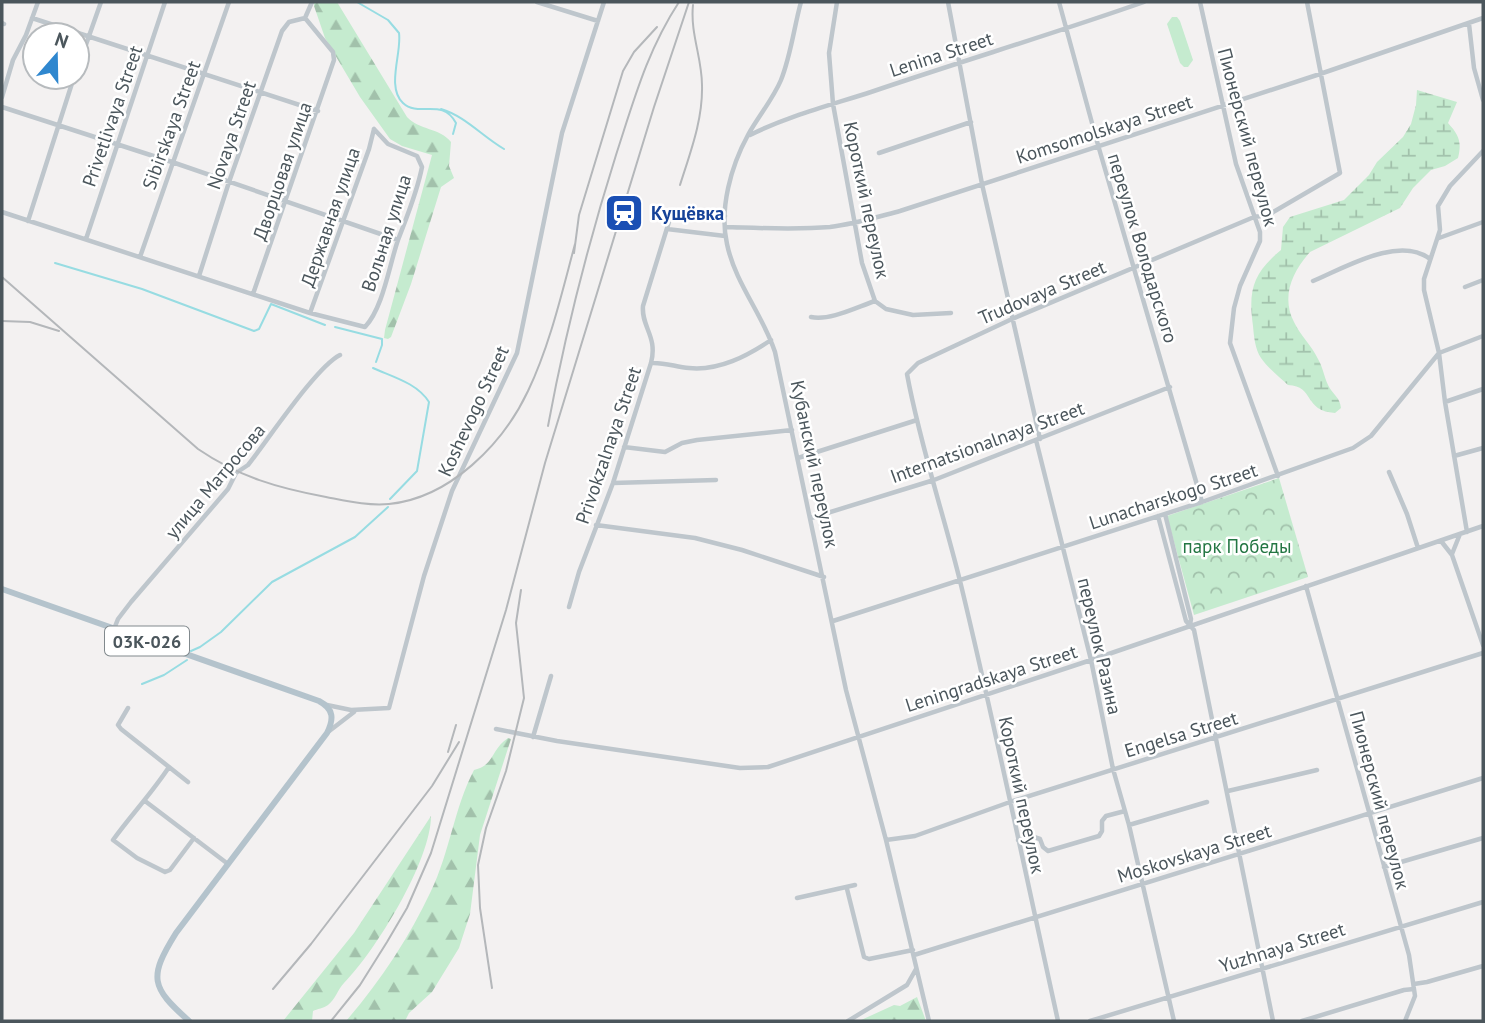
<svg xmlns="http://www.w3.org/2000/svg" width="1485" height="1023" viewBox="0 0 1485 1023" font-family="'PT Sans',sans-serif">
<defs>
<pattern id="forest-firs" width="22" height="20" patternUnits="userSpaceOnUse" patternTransform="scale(1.75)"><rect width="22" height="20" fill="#c5ebcf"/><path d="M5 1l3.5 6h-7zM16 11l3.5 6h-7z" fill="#a2c1ab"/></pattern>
<pattern id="wetland-marsh" width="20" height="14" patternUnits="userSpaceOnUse" patternTransform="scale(1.75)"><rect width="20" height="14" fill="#c5ebcf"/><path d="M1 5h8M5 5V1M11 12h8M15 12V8" fill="none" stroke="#a2c1ab"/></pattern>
<pattern id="park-crowns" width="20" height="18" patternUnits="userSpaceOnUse" patternTransform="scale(1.75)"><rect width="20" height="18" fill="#c5ebcf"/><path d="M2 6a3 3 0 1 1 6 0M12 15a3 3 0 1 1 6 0" fill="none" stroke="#a2c1ab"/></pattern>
</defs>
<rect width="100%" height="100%" fill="#f3f1f1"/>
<path fill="url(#forest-firs)" d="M314 2H337L407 117C419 130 440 128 451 142L449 166 454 178 441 187 411 284 391 337 388 339 384 338 385 330 432 155 402 146 390 139 360 97 325 38 314 6Z
M508 738 511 739 480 835 470 914 459 948 432 992 409 1013 405 1021H346C379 983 409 938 431 891 450 852 454 808 474 770 495 765 491 749 508 738Z
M431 816C431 861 375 952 344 983 338 989 335 1000 328 1005 324 1008 317 1009 313 1011L312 1021H283L354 933Z
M917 997 926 1021H859L894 1005 900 1006Z"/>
<path fill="url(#wetland-marsh)" d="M1417 90 1457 102 1448 123C1459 135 1462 142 1458 158L1445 166 1431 170 1413 188 1400 208 1310 252C1292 272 1281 297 1294 322 1300 335 1312 346 1318 359 1323 368 1324 376 1328 385 1332 394 1340 397 1341 408L1335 413C1303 411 1315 386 1288 385 1279 377 1268 368 1261 358 1255 349 1254 337 1253 326 1248 290 1253 273 1281 250L1283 227 1290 217 1344 200 1369 175 1377 162 1403 137 1411 124 1416 105Z"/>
<path fill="url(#park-crowns)" d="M1279 478 1308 577 1194 615 1167 516Z"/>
<path fill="#c5ebcf" d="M1172 17H1177L1180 21 1193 60 1188 67H1184L1180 63 1167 24Z"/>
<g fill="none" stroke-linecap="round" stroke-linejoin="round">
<path stroke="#97dce2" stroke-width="2" d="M357 2 388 20 399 33C402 53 386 87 403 103 419 118 442 97 456 123L453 134
M441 109C465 116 483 137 504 149
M55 263 142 289 254 331 259 329 271 304 325 325
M335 327 382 339V345L376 362
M373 368C393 377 417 383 429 402L417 471 390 499
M191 651 200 647 221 632 272 582 355 537 388 507
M142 684 164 675 187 660"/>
<path stroke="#bec6cc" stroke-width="4.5" d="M537 2 598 21
M801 2C794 27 791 55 781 80 773 99 758 117 748 135 731 166 719 209 727 244 735 283 763 315 775 352L846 690 886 840 929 1021
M837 2 829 53 833 104 862 263 875 301 886 309 913 315 951 313
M948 2 982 184 1040 439
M1059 2 1098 145 1202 502
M1200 2 1236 164 1260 232V241L1240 286 1234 308 1230 343 1278 476
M32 18 318 111
M2 23 4 24
M1469 24 1474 68 1483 100
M77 70 101 2
M2 97 13 60 26 35 38 2
M2 107 172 162 398 240
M750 135C788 116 831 105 871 92 962 61 1053 34 1144 2
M879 153 971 122
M2 212 310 313 365 327C383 308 389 266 398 240 407 216 417 193 422 167L417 156 388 144 374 129
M28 221 74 77
M725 227C760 228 795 230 830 227 854 224 877 217 900 211L1320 74 1483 18
M667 229 725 236
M1439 238 1483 222
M86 239 165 2
M140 257 229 2
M199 276 229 182 282 31 289 22 305 18
M1313 281C1344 268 1399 235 1430 259
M1465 287 1483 280
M253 294 334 60 333 52 305 18 312 2
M310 313 369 149 374 129
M811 317C830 321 857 307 875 301
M651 363C664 362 676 367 689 368 719 371 747 356 771 340
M1445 402 1483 389
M1036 440 1091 660 1113 769 1129 825 1174 1021
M624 447 665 452 682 443 697 440 792 430
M1454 456 1483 448
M798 458 917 420
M1389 472 1407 514 1418 548
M613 483 716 480
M1165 514 1191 619 1190 625
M1158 516 1186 621 1194 630 1273 1021
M811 518 934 480 1170 387
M596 525 695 538 742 550 824 577
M1467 532 1445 402 1439 353 1424 290V279L1440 230 1438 206 1450 186 1483 151
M1441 541 1452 555 1483 645
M1452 554 1460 534
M1306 586 1409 955 1415 996 1405 1021
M569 607 579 572 613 483 651 363C658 336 641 327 643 306L672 212 725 216
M833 621 1202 502 1353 448 1371 436 1439 353 1483 336
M114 629 118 619 131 602 228 489 236 473 248 465C268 440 316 367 340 355
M327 705 351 710 389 708 424 576 452 491 517 353 562 133 604 2
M128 708 118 725 121 729 188 782
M496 729 557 741 740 768 768 767 1091 660 1483 526
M328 732 354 712
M533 737 551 676
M169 767C152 793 131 815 113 840L137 858 165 872 170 870 194 838
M1228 791 1317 770
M145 801 228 864
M1129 825 1207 802
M886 840 915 836 1010 802 1483 653
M1018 840 1034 837 1040 839 1043 847 1048 851 1099 836 1102 831V821L1106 816 1125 811
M1384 867 1483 838
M847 889 864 957 869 959 913 950
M797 898 855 885
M914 955 1483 778
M1414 984 1427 982 1483 966
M848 1021 907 985 916 969
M1058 1021C1026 876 996 730 961 585 944 515 920 445 907 374L918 363 1012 319 1254 217 1268 215 1340 173 1307 2
M1090 1021 1483 902
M1302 1021 1404 990 1414 989"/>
<path stroke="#b4c3cc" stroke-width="6" d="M2 589 319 701C334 709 334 719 327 733L176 933C148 978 151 987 189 1021"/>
<path stroke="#b4b7ba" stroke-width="2" d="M680 185C690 153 703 120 702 85 702 58 690 33 693 5
M574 253 579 215 623 71 634 52 657 27
M2 277 198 449C239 477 278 488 326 497 347 501 368 506 389 504 450 498 503 444 528 391 550 345 562 292 575 244
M2 321 30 322 59 331
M548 426C565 334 588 244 616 155 634 100 647 51 679 2
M448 752 456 725
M492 988 480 908 478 865 486 828 506 771 524 698 516 623 521 590
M273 989 311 944 432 786 459 742
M331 1021 360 985 387 942 407 908 431 853 506 610 545 463 654 107 689 2"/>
</g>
<defs>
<g id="station-square" transform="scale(2.0125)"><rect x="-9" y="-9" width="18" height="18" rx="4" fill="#1a4fb4" stroke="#fff"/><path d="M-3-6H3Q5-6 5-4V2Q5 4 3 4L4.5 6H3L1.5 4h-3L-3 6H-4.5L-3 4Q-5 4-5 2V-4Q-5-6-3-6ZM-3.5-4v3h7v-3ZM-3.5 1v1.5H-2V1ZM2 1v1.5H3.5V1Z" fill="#fff"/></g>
</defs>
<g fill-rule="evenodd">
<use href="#station-square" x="624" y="213"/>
</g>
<g text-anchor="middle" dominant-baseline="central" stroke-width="5" stroke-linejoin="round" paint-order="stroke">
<rect fill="#fff" stroke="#81898d" stroke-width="2" x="105" y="626.5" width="84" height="29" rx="5"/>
<g font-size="18" font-weight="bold" fill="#4b565c">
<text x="147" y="641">03К-026</text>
</g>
<g font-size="19" fill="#4b565c" stroke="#fff">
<text transform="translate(941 54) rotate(-18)">Lenina Street</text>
<text transform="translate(112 116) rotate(-71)">Privetlivaya Street</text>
<text transform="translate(171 125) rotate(-70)">Sibirskaya Street</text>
<text transform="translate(1104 129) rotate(-18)">Komsomolskaya Street</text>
<text transform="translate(231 135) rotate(-71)">Novaya Street</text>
<text transform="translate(1248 137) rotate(75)">Пионерский переулок</text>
<text transform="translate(282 171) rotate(-71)">Дворцовая улица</text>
<text transform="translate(867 200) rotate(78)">Короткий переулок</text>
<text transform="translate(330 217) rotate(-71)">Державная улица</text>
<text transform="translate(386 233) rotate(-72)">Вольная улица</text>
<text transform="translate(1143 248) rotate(73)">переулок Володарского</text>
<text transform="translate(1042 292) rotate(-23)">Trudovaya Street</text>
<text transform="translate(473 411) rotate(-65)">Koshevogo Street</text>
<text transform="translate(987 442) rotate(-20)">Internatsionalnaya Street</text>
<text transform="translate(608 445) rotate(-71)">Privokzalnaya Street</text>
<text transform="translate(815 464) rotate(78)">Кубанский переулок</text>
<text transform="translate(215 481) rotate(-50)">улица Матросова</text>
<text transform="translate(1173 496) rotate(-18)">Lunacharskogo Street</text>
<text transform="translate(1100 646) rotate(77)">переулок Разина</text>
<text transform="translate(991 678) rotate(-18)">Leningradskaya Street</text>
<text transform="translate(1181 734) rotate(-17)">Engelsa Street</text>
<text transform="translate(1022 795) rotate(78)">Короткий переулок</text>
<text transform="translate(1380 800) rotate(75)">Пионерский переулок</text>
<text transform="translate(1194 853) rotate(-17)">Moskovskaya Street</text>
<text transform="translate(1282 947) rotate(-17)">Yuzhnaya Street</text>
</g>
<g font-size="19" font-weight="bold" fill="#164399" stroke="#fff" text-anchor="start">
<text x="651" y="213">Кущёвка</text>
</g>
<g font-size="19" fill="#237643" stroke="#fff">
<text x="1237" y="546">парк Победы</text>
</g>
</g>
<rect width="1485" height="1023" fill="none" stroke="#4b565c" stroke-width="7"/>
<g transform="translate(56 56) rotate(20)"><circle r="33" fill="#ffffff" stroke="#b7bbbe" stroke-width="2"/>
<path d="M0-5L12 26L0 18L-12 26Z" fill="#2f87cf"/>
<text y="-10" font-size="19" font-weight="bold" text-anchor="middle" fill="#4b565c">N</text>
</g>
</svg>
